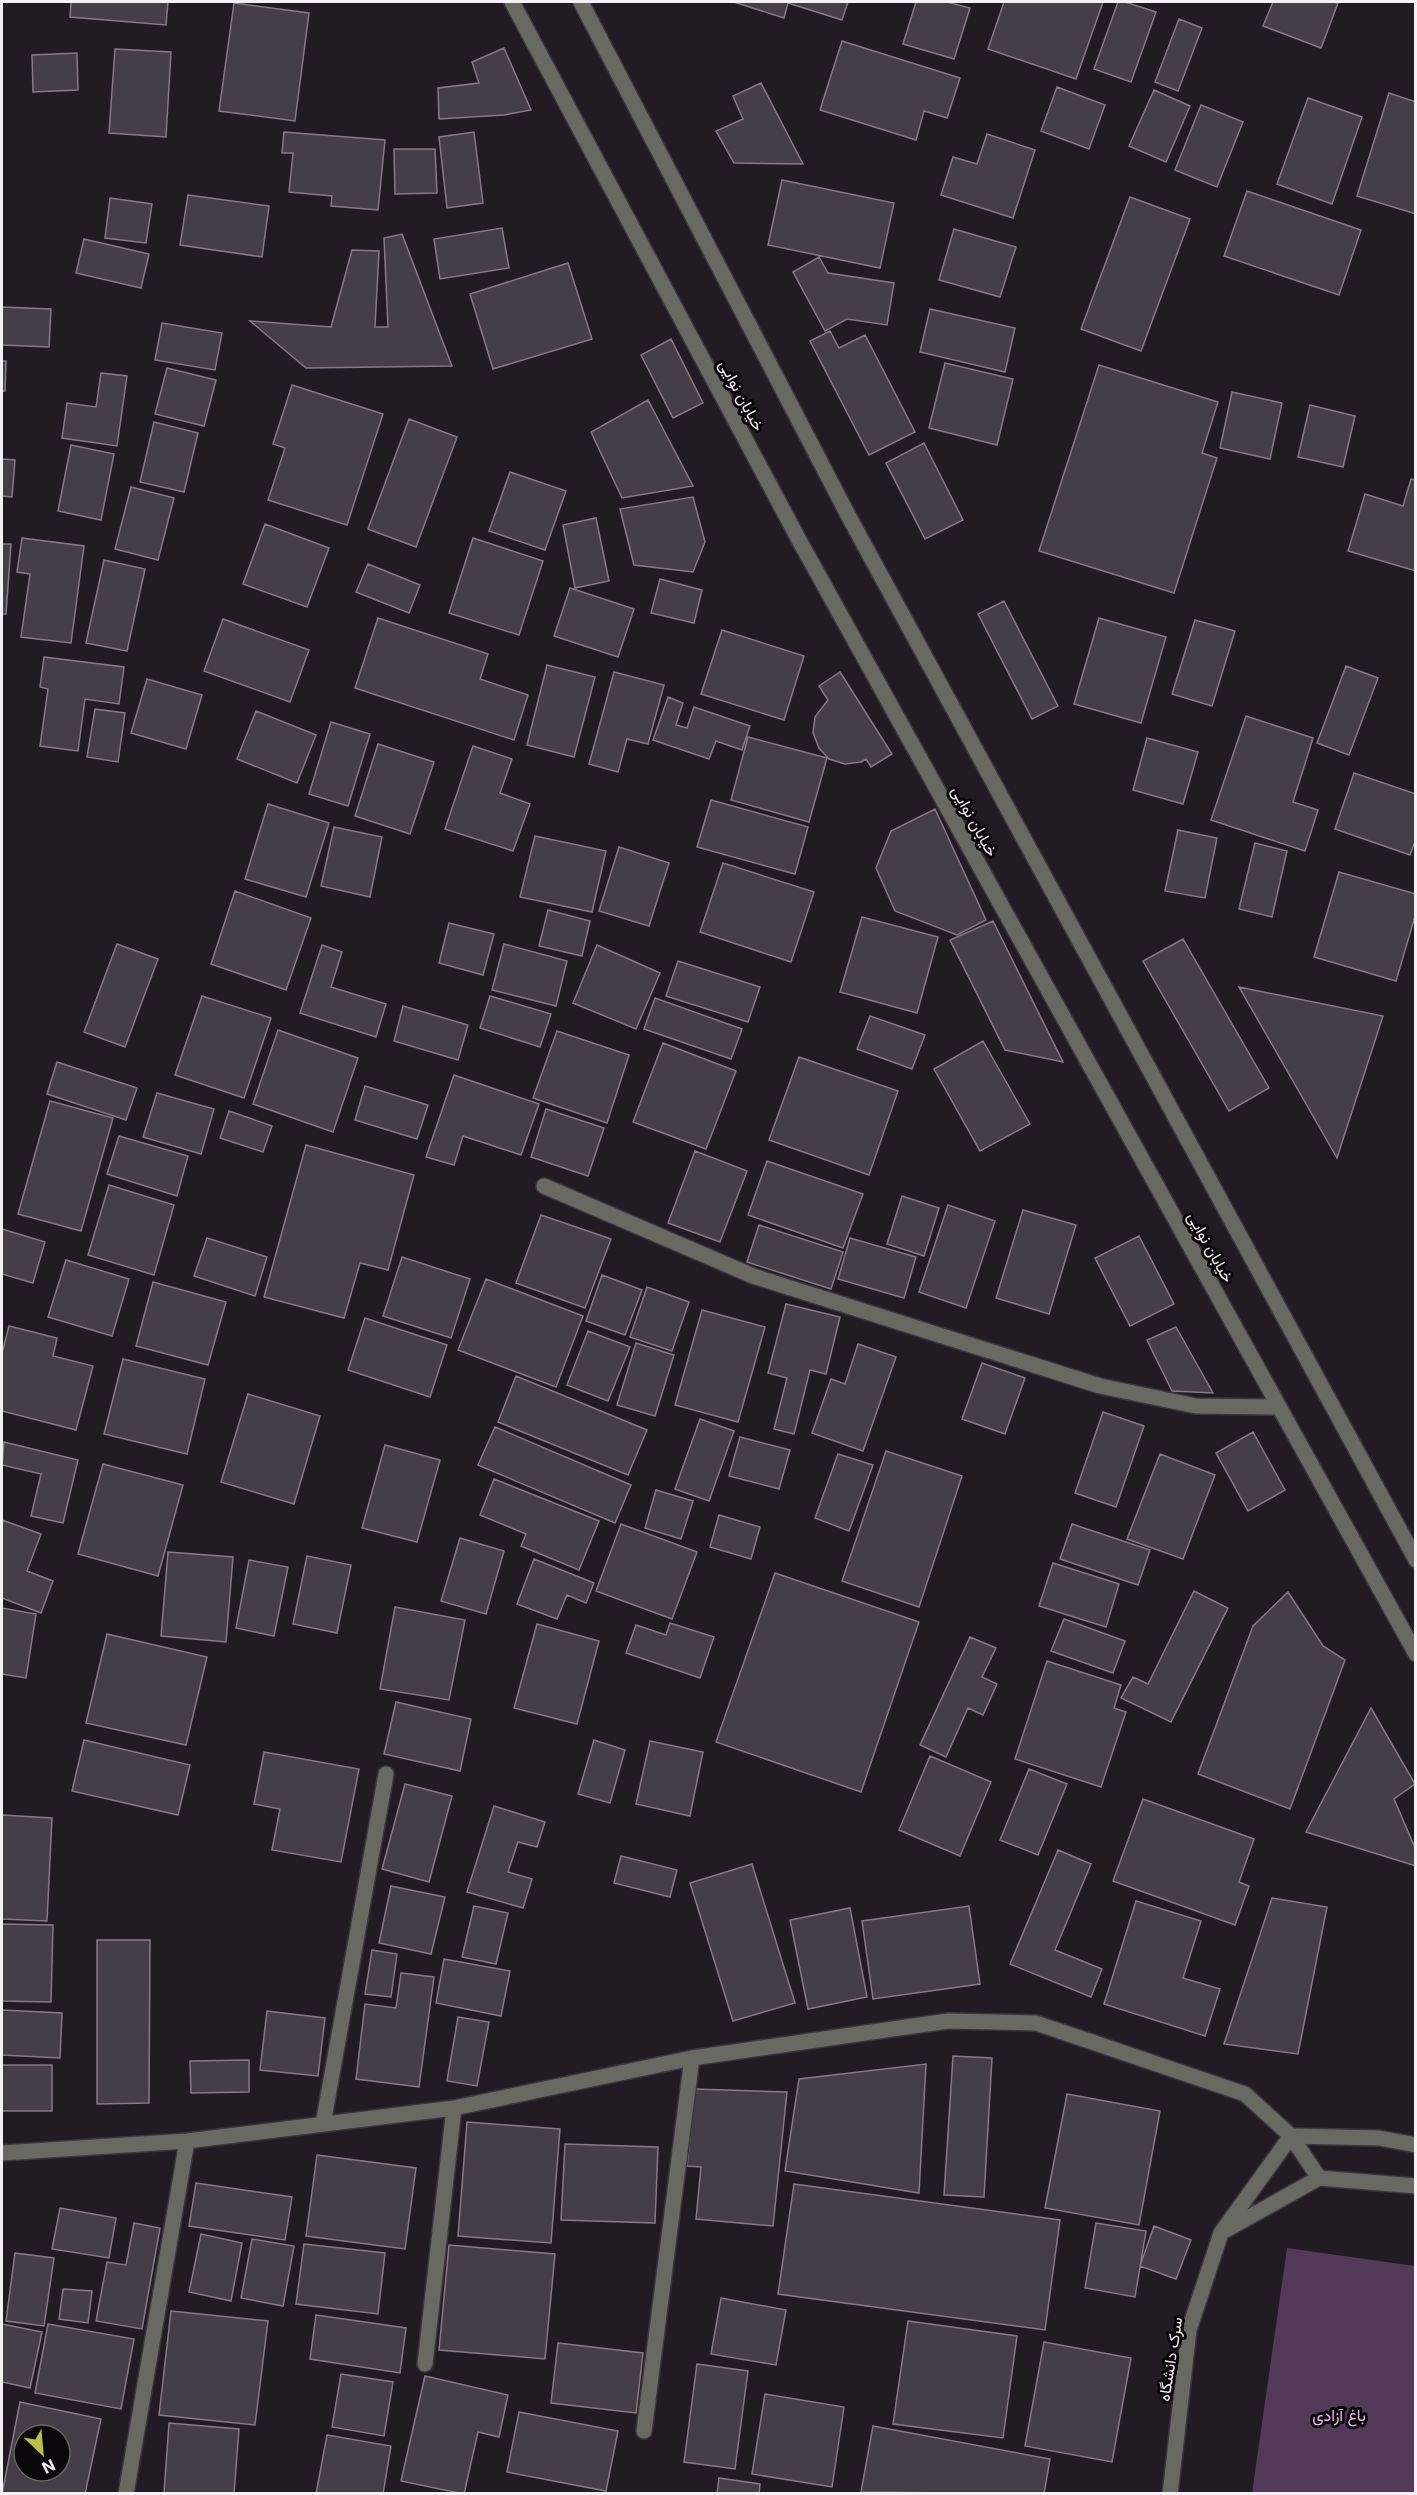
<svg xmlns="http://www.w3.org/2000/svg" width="1417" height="2495" viewBox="0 0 1417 2495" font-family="Inter,Vazirmatn,sans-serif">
<rect width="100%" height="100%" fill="#221b24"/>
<path fill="#533a58" d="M1287 2248 1415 2266V2493H1252Z"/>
<path fill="#453d47" stroke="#847b86" stroke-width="1.5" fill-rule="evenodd" d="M71 2H168L166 25 70 17Z
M734 2H848L842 20 788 3 784 18Z
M916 2H947L970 8 954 59 903 44Z
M1004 2H1103L1076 79 988 49Z
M1118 2H1125L1156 12 1131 82 1094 69Z
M1273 2H1333L1338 3 1321 48 1263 26Z
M234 3 309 13 295 121 219 111Z
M1179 19 1202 28 1178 91 1155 82Z
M842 41 960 78 947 118 924 111 916 140 820 110Z
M504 48 531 110 504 115 439 119 438 88 479 83 472 62Z
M115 49 171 52 166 137 109 133Z
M77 53 78 90 33 92 32 55Z
M761 83 803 164 734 163 716 131 743 119 733 96Z
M1057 87 1105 105 1089 149 1041 131Z
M1154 90 1190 106 1166 162 1129 146Z
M1389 93 1416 102V214L1357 196Z
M1308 98 1362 117 1332 204 1277 184Z
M1201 105 1243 122 1217 187 1175 170Z
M284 132 385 140 378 210 331 206 332 196 289 192 293 153H282Z
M474 132 483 203 447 208 439 137Z
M987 134 1035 150 1013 218 941 195 953 157 977 164Z
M394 149H435L437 193 395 194Z
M782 180 894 203 880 268 768 245Z
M1247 191 1361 230 1339 295 1224 256Z
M188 195 269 206 262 257 180 245Z
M1130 197 1190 219 1141 351 1081 329Z
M110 198 152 204 146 243 105 238Z
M502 228 509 268 440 279 434 239Z
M954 229 1016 247 1000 297 939 280Z
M402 234 452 366 306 368 250 321 331 327 352 250 379 251 375 327H388L384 238Z
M84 239 149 254 141 288 76 273Z
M819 257 828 273 894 283 887 325 847 319 825 331 793 272Z
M568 263 592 339 493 369 470 294Z
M2 307 51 309 49 347 2 345Z
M930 309 1015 328 1005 372 920 352Z
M162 323 222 333 215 370 155 360Z
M830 331 839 348 865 335 915 432 869 455 810 341Z
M671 339 703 403 673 418 641 355Z
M2 361H6L5 391H2Z
M945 363 1013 379 997 445 929 428Z
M1099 365 1218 402 1202 453 1217 458 1174 593 1039 551Z
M167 368 216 380 204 426 155 414Z
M101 373 127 376 117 446 62 438 67 403 96 407Z
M292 385 383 414 347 525 268 500 285 448 273 444Z
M1232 392 1282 403 1270 459 1220 448Z
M648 400 693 486 622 498 591 432Z
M1310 405 1355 416 1343 467 1298 457Z
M409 419 457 437 416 547 368 529Z
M154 422 198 433 184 492 140 482Z
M924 443 963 520 925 539 886 463Z
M71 445 114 454 101 520 58 511Z
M2 459 15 460 12 497 2 496Z
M510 472 566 491 545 550 489 531Z
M1411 479 1416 480V571L1348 551 1365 494 1403 506Z
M131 487 174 498 158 560 115 549Z
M693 497 705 542 693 572 634 565 620 509Z
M596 518 609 581 575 588 563 525Z
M265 524 329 548 307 607 243 584Z
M22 538 84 546 71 643 21 637 30 574 17 572Z
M473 538 543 561 519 635 449 613Z
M2 544H11L6 614H2Z
M104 560 145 569 127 651 86 643Z
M368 564 420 585 409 613 356 592Z
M660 579 702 590 694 623 651 613Z
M570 588 634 609 618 657 554 636Z
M1004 601 1058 706 1032 719 978 614Z
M378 618 488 654 480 679 528 695 514 740 355 688Z
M1099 618 1166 637 1141 723 1074 704Z
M223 619 309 650 290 702 204 671Z
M1195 620 1235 631 1212 706 1172 694Z
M722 630 804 656 784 720 701 694Z
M44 657 124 667 119 704 85 699 78 751 40 746 48 689 40 687Z
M547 665 595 677 574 757 527 745Z
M1346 666 1378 678 1349 755 1317 743Z
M614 672 664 685 648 744 627 739 618 772 589 764Z
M840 672 892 754 871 767 866 759 861 762 845 764 829 759 819 748 813 733 815 717 828 700 819 686Z
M147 679 202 695 186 749 131 733Z
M668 697 683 703 676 725 687 728 694 707 750 726 742 750 716 741 709 759 653 740Z
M95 709 125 713 118 762 87 757Z
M256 711 316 735 297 783 237 759Z
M1246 716 1313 738 1293 802 1318 810 1305 851 1211 820Z
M331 722 370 734 348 806 309 794Z
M748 737 827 758 809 822 731 800Z
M1147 738 1198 752 1183 804 1133 790Z
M378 744 434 762 410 834 355 816Z
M473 746 512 759 500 793 530 804 513 851 445 829Z
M1354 773 1416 794V839L1410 855 1335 829Z
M711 800 808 827 795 874 697 847Z
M268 804 329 823 306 897 245 879Z
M935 809 986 920 957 935 895 911 876 868 891 831Z
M334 827 382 837 370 897 321 886Z
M1178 830 1217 838 1205 898 1165 891Z
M535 836 606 851 592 912 520 897Z
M1255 843 1287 851 1272 917 1239 909Z
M619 847 669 863 649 926 599 911Z
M723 863 814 892 791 962 700 932Z
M1339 872 1416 894V913L1396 981 1314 957Z
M235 891 311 918 286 990 211 964Z
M548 910 590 921 582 956 539 946Z
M862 917 938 937 917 1013 840 992Z
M993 921 1063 1062 1005 1050 950 940Z
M449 923 494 934 483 975 439 963Z
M1183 939 1269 1088 1229 1111 1143 961Z
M117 944 158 959 125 1047 84 1032Z
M504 944 567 961 556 1006 492 990Z
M322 945 342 952 331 987 386 1004 376 1037 300 1013Z
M597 945 660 973 636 1029 573 1003Z
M678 961 760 987 748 1022 666 996Z
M1239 987 1383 1016 1337 1158Z
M202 996 271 1018 244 1098 175 1075Z
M490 996 551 1014 540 1047 480 1028Z
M655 998 742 1029 731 1059 644 1029Z
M403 1006 468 1025 458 1060 394 1041Z
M870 1016 925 1035 912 1069 857 1049Z
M278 1030 358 1058 333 1132 253 1104Z
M557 1031 629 1055 607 1123 533 1098Z
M983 1041 1030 1124 980 1151 934 1069Z
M663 1043 736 1071 706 1149 633 1122Z
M799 1057 898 1091 869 1175 769 1140Z
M57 1062 137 1088 126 1120 47 1094Z
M454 1075 539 1104 521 1155 463 1136 454 1165 426 1157Z
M365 1086 428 1105 417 1139 355 1120Z
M157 1093 214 1109 201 1154 143 1137Z
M50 1101 113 1118 81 1231 18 1214Z
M546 1109 604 1128 588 1176 531 1157Z
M229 1111 272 1126 263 1152 220 1138Z
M119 1136 188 1156 177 1196 107 1174Z
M306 1145 414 1175 388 1270 360 1263 344 1318 264 1297Z
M695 1151 747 1171 720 1242 668 1223Z
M767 1161 863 1194 843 1248 748 1215Z
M109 1185 174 1205 154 1275 88 1255Z
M902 1196 939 1208 924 1256 887 1244Z
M948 1205 995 1221 966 1308 919 1292Z
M1023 1210 1076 1225 1049 1314 996 1298Z
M541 1215 611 1239 585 1308 516 1283Z
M759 1225 843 1252 831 1289 747 1262Z
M2 1229 45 1242 33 1283 2 1274Z
M1139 1236 1174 1304 1130 1326 1095 1258Z
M207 1238 267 1257 255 1296 194 1276Z
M850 1238 916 1257 904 1298 838 1279Z
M402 1257 470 1279 451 1338 383 1316Z
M66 1260 129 1279 112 1336 48 1317Z
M602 1275 642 1290 625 1335 586 1321Z
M486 1279 583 1316 556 1387 458 1350Z
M153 1282 226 1302 208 1365 136 1346Z
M647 1287 689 1302 672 1351 630 1337Z
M786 1304 840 1317 826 1374 810 1370 794 1434 774 1429 787 1378 768 1373Z
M702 1310 765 1327 738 1422 675 1405Z
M365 1318 447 1345 430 1397 348 1370Z
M9 1326 57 1338 53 1356 93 1366 76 1430 2 1411V1353Z
M1176 1327 1213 1393 1172 1391 1147 1340Z
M588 1331 630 1347 608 1401 567 1385Z
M636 1343 674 1355 655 1416 617 1405Z
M858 1344 896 1357 863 1451 812 1433 831 1379 845 1384Z
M123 1359 205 1379 187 1454 104 1434Z
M982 1363 1025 1378 1005 1434 962 1419Z
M516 1376 647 1430 628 1475 498 1422Z
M248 1394 320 1416 294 1504 221 1482Z
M1103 1412 1144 1426 1116 1507 1075 1493Z
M700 1419 734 1431 709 1501 675 1489Z
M495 1427 631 1485 615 1523 478 1465Z
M1253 1432 1285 1490 1248 1511 1216 1453Z
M740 1437 790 1450 779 1489 729 1476Z
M4 1442 78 1460 63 1523 31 1516 41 1474 2 1465Z
M385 1445 440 1460 417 1542 362 1528Z
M886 1451 962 1476 919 1607 842 1581Z
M838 1454 873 1465 849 1531 815 1518Z
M1160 1454 1215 1475 1183 1559 1127 1539Z
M103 1464 183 1485 158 1576 78 1554Z
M494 1479 599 1521 579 1570 521 1546 526 1534 480 1515Z
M656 1490 693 1501 681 1539 645 1528Z
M719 1515 760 1527 751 1559 710 1547Z
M2 1520 41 1534 27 1571 53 1581 41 1613 2 1598Z
M621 1524 697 1552 672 1619 596 1591Z
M1072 1524 1150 1550 1138 1585 1060 1559Z
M460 1538 504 1551 486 1614 441 1601Z
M168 1552 233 1557 226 1642 161 1636Z
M307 1556 351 1565 337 1633 293 1624Z
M534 1559 594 1583 586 1603 567 1595 557 1619 517 1604Z
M249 1560 288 1567 274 1636 236 1628Z
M1053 1563 1119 1584 1106 1627 1039 1606Z
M775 1573 919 1622 861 1792 716 1742Z
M1194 1591 1228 1608 1171 1722 1121 1698 1133 1677 1148 1684Z
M1288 1592 1323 1646 1345 1660 1290 1809 1198 1774 1253 1626Z
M395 1607 465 1620 449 1700 380 1689Z
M2 1608 36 1614 26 1678 2 1674Z
M1064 1619 1125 1641 1113 1673 1051 1651Z
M670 1623 714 1637 700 1678 626 1653 636 1625 666 1635Z
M537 1624 599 1641 577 1724 514 1708Z
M107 1634 207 1657 186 1745 86 1723Z
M970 1637 996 1648 982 1677 997 1684 983 1715 968 1708 946 1757 920 1745Z
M1047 1661 1121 1685 1114 1708 1126 1712 1101 1787 1015 1759Z
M396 1702 471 1719 460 1771 384 1754Z
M1371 1708 1415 1784 1394 1799 1416 1850V1866L1306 1832Z
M84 1740 190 1765 178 1815 72 1791Z
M594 1740 625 1750 610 1803 578 1794Z
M650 1741 703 1752 690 1816 636 1804Z
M264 1752 359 1769 341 1862 272 1850 280 1809 254 1804Z
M930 1756 991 1782 960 1856 899 1830Z
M1029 1769 1067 1784 1038 1855 1000 1840Z
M405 1784 452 1796 429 1882 382 1869Z
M1143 1799 1254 1839 1239 1882 1249 1886 1235 1925 1113 1881Z
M494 1806 545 1822 537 1847 518 1842 508 1872 532 1879 523 1908 467 1892Z
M2 1815 52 1818 47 1921 2 1919Z
M1058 1850 1091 1864 1055 1950 1102 1969 1091 1997 1010 1964Z
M621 1856 677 1870 670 1897 614 1883Z
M752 1864 795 2003 733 2021 690 1883Z
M391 1886 445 1897 431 1954 379 1943Z
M1272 1898 1327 1907 1298 2054 1224 2044Z
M1136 1901 1201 1921 1183 1978 1220 1989 1205 2036 1104 2004Z
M474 1906 508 1913 496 1964 462 1957Z
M969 1906 980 1984 873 1999 862 1921Z
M850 1908 867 1997 808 2009 790 1920Z
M2 1924 53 1925 51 2002 2 2001Z
M97 1940H150L149 2103 97 2104Z
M372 1950 397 1954 391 1997 365 1994Z
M444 1959 510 1971 501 2016 436 2003Z
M401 1973 434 1977 419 2087 356 2079 365 2004 396 2008Z
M2 2010 62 2013 60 2058 2 2055Z
M267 2011 325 2018 318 2076 260 2070Z
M458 2017 489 2022 477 2086 447 2081Z
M953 2056 992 2058 984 2197 944 2195Z
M249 2060V2092L191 2093 190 2061Z
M926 2064 919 2193 785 2171 799 2079Z
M2 2065H52V2111H2Z
M695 2089 787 2092 773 2226 696 2219 701 2167 687 2166Z
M1067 2094 1160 2111 1139 2225 1045 2208Z
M467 2122 560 2129 551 2243 458 2236Z
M565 2144 658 2147 655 2223 561 2220Z
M317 2155 416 2168 405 2249 306 2236Z
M196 2183 292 2197 285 2240 189 2226Z
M794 2184 1060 2220 1045 2330 778 2294Z
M60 2208 116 2218 109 2258 52 2249Z
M134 2223 160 2228 142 2329 96 2321 107 2262 126 2265Z
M1096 2223 1146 2231 1135 2297 1085 2288Z
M1154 2226 1191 2240 1176 2279 1140 2266Z
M201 2234 242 2243 231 2301 189 2292Z
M252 2239 294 2246 283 2306 241 2298Z
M304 2244 385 2253 378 2314 296 2304Z
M449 2245 555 2254 545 2359 439 2350Z
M15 2253 54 2258 44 2326 6 2321Z
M63 2289 92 2291 88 2323 59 2319Z
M721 2298 786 2310 776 2365 711 2354Z
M171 2311 268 2321 255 2425 159 2415Z
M316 2315 406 2328 400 2373 310 2359Z
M908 2321 1017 2336 1003 2438 893 2424Z
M2 2324 42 2332 30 2388 2 2382Z
M48 2324 134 2339 121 2409 35 2393Z
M1044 2342 1131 2358 1112 2462 1025 2446Z
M558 2343 643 2353 636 2413 551 2403Z
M697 2364 748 2371 735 2469 684 2462Z
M341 2374 393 2382 384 2436 332 2427Z
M425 2376 508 2395 499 2437 478 2432 464 2494 401 2481Z
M765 2394 844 2407 832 2487 752 2474Z
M20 2402 101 2419 85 2494H2ZM24 2435H60V2471H24Z
M519 2412 618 2431 606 2491 507 2472Z
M169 2423 239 2429 234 2494 164 2493Z
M873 2426 1050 2459 1044 2494 861 2492Z
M327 2435 391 2446 383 2494H316Z
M719 2478 760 2484 759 2494H717Z"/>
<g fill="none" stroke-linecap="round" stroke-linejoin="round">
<g stroke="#3b353d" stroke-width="18">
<path id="minor" d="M544 1186 753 1276 1100 1386 1196 1406 1279 1407
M323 2124 386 1774
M2 2153 187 2141 454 2108 692 2058 948 2021 1036 2023 1245 2094 1291 2136 1319 2178
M425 2364 454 2108
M644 2431 692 2058
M126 2494 187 2141"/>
</g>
<g stroke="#3b353d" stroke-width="18">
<path id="tertiary" d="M512 2 799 540 1416 1654
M581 2 848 515 1416 1560
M1226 2230 1319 2178 1416 2186
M1170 2494 1189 2330 1221 2233 1291 2136 1379 2138 1416 2145"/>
</g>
<use href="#minor" stroke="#696964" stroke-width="15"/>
<use href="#tertiary" stroke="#696964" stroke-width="15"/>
</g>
<g text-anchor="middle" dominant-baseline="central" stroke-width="6" stroke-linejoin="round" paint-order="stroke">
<g font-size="16" fill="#f5f0f6" stroke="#0a070a">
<text transform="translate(742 395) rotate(62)">خیابان نوایی</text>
<text transform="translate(975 821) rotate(61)">خیابان نوایی</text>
<text transform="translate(1211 1247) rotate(61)">خیابان نوایی</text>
<text transform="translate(1170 2359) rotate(-81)">سرک دانشگاه</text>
</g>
<g font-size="16" fill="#f4bafe" stroke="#0a070a">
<text x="1339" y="2415">باغ آزادی</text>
</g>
</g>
<rect width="1417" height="2495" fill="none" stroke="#f5f0f6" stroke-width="6"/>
<g transform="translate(42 2453) rotate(154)"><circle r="28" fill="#0a070a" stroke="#686468" stroke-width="1.5"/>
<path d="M0-4.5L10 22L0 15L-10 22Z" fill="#b8c147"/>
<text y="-9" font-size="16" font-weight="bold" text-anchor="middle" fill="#f5f0f6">N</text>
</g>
</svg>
